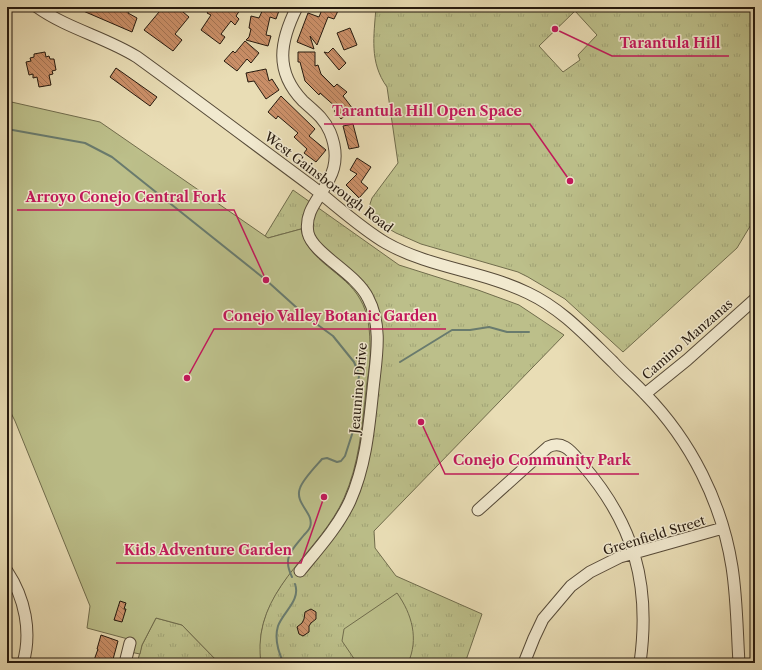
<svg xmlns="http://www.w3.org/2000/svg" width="762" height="670" viewBox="0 0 762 670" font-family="'Libre Caslon Text',serif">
<defs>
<pattern id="grass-tufts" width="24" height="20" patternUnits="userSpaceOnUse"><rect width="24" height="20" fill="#bcbf8a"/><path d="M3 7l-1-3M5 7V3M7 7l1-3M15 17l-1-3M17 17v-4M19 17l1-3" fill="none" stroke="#a1a476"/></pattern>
<pattern id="building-back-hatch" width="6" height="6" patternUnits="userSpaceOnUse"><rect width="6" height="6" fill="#cb9069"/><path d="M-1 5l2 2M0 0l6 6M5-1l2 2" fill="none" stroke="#a57555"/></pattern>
</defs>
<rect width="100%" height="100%" fill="#e9ddb5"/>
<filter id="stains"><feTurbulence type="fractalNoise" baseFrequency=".005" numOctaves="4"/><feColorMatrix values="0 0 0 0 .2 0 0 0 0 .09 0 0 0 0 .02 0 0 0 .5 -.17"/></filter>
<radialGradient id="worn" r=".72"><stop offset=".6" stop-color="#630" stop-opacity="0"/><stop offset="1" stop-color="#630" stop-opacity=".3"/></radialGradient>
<path fill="url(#grass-tufts)" stroke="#706c4c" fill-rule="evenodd" d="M376 7H755V218L737 248 623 352 565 299 528 277 518 272 421 244 396 233 384 226 367 213 372 198 398 163 387 87C369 62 374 36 376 7ZM575 11 597 35 578 55 580 60 563 72 539 46Z
M293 190 399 265 478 290 519 305 564 335 374 531 375 548 396 576 482 614 465 663H261C256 644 263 619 271 601L353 476 361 438 370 352 324 263 308 248 301 229 268 238 265 236Z
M156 618 182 625 219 663H137L142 645Z"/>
<path fill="#bcbf8a" stroke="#706c4c" d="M7 101 100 122 268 238 301 229C308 262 345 272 360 299 369 314 370 332 370 349 371 363 367 378 366 391 362 427 359 464 344 498 321 550 262 584 260 645 260 651 260 657 261 663H219L182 625 156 618 142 645 140 654 125 651 128 639 87 628 90 606 15 421 7 405Z
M397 593C412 614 419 639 408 663H357L342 641 344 629Z"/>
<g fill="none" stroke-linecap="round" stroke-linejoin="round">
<path stroke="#697b6e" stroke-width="2" d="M7 129 85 143 112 157 266 280 307 317 333 336 354 362 359 374 356 422 345 456 341 461 337 462 327 458 322 459C316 466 303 479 300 488 294 504 315 513 310 527 309 530 306 533 304 535 292 550 282 557 292 577
M400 362 452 330H470L489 327 507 332H529
M285 663 283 662C278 651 274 639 278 626 283 612 301 600 295 584"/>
</g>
<path fill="url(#building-back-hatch)" stroke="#25190e" d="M74 7H130L128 13 137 18 132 32Z
M153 7H177L189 17 175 34 182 40 173 51 144 30 159 12Z
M211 7H242L236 16 239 19 235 25 231 21 221 34 225 37 220 44 201 30 211 15 207 13Z
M264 7H277L280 8 276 19 270 17 266 35 271 36 268 46 246 40 249 37 251 29 249 28 251 16 259 18Z
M323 7H334L339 9 334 19 328 17 317 45 310 36 314 49 297 42 308 13 319 17Z
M350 28 357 45 344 50 337 33Z
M245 41 259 53 251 63 247 59 237 71 224 61 233 51 235 53Z
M333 48 346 63 339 70 324 52 328 53Z
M45 52 46 57 49 56 50 59H54L56 70 52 71 53 74 49 75 51 85 39 87 37 77 33 78V74L29 75 26 62 31 61 30 58 34 57V54Z
M298 52H315V66L318 65 321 74 334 87 337 84 347 92 343 96 353 109 341 119 334 111 337 108 320 93 319 95 305 81 300 62H298Z
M116 68 157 97 150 106 110 77Z
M266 69 269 81 272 79 279 90 266 99 254 81 248 82 246 73Z
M281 96 315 129 309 136 326 150 316 162 304 153 307 149 294 137 298 133 278 116 276 119 268 112Z
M353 124 359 147 349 149 343 126Z
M357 158 371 167 361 182 368 188 359 198 346 185 357 174 350 170Z
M120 601 126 603 124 609H126L122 622 114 620Z
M311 609 316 612V619L311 623 309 626V632L303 636 299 634 297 627 302 623 304 619 305 612Z
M101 635 118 641 112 663H93L98 649H97Z"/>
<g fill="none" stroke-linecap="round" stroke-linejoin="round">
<g stroke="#564a38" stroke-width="13">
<path id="minor" d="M37 7C68 29 105 37 137 57 195 99 252 142 310 185 335 204 359 227 386 243 430 268 483 271 528 293 562 309 586 336 613 362 623 373 635 383 645 394 691 441 722 503 732 567 737 599 737 631 739 663
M297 7C280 41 274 71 303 101 314 111 324 118 330 132 351 183 301 197 308 233 313 254 356 273 368 298 383 326 376 359 373 389 369 427 366 465 350 501 338 527 318 549 300 571
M645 394 687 360 755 299
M478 510 548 447C564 439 573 454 582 464 634 524 651 584 640 663
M7 571C25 598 32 632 23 663
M125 663 130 643
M524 663 534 638 543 619 571 586 590 572 620 557 723 528"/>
</g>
<use href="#minor" stroke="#f1e9cf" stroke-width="11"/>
</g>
<g text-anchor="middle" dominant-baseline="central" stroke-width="3" stroke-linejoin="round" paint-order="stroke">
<g font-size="13" fill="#25190e" stroke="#f1e9cf">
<text transform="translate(329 182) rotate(37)">West Gainsborough Road</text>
<text transform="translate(687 339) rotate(-41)">Camino Manzanas</text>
<text transform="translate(358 388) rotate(-85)">Jeaunine Drive</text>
<text transform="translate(654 535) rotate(-17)">Greenfield Street</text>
</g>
</g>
<path fill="none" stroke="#c2185b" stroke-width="1.5" d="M555 29L612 56H729M570 181L530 124H324M266 280L234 210H17M187 378L214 329H446M421 422L445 474H639M324 497L301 563H116"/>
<g fill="#c2185b" stroke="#f1e9cf" stroke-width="1.5">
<circle cx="555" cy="29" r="4"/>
<circle cx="570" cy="181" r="4"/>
<circle cx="266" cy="280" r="4"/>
<circle cx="187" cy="378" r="4"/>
<circle cx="421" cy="422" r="4"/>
<circle cx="324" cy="497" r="4"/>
</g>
<g font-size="14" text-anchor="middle" font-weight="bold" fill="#c2185b" stroke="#f1e9cf" stroke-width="3" stroke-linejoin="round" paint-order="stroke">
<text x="670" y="48">Tarantula Hill</text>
<text x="427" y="116">Tarantula Hill Open Space</text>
<text x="126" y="202">Arroyo Conejo Central Fork</text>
<text x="330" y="321">Conejo Valley Botanic Garden</text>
<text x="542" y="465">Conejo Community Park</text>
<text x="208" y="555">Kids Adventure Garden</text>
</g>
<rect width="762" height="670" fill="none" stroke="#e9ddb5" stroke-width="24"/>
<rect x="8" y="8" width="746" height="654" fill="none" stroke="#25190e" stroke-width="2"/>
<rect x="12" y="12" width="738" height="646" fill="none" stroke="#25190e"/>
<rect width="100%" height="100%" filter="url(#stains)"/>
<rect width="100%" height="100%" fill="url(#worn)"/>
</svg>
